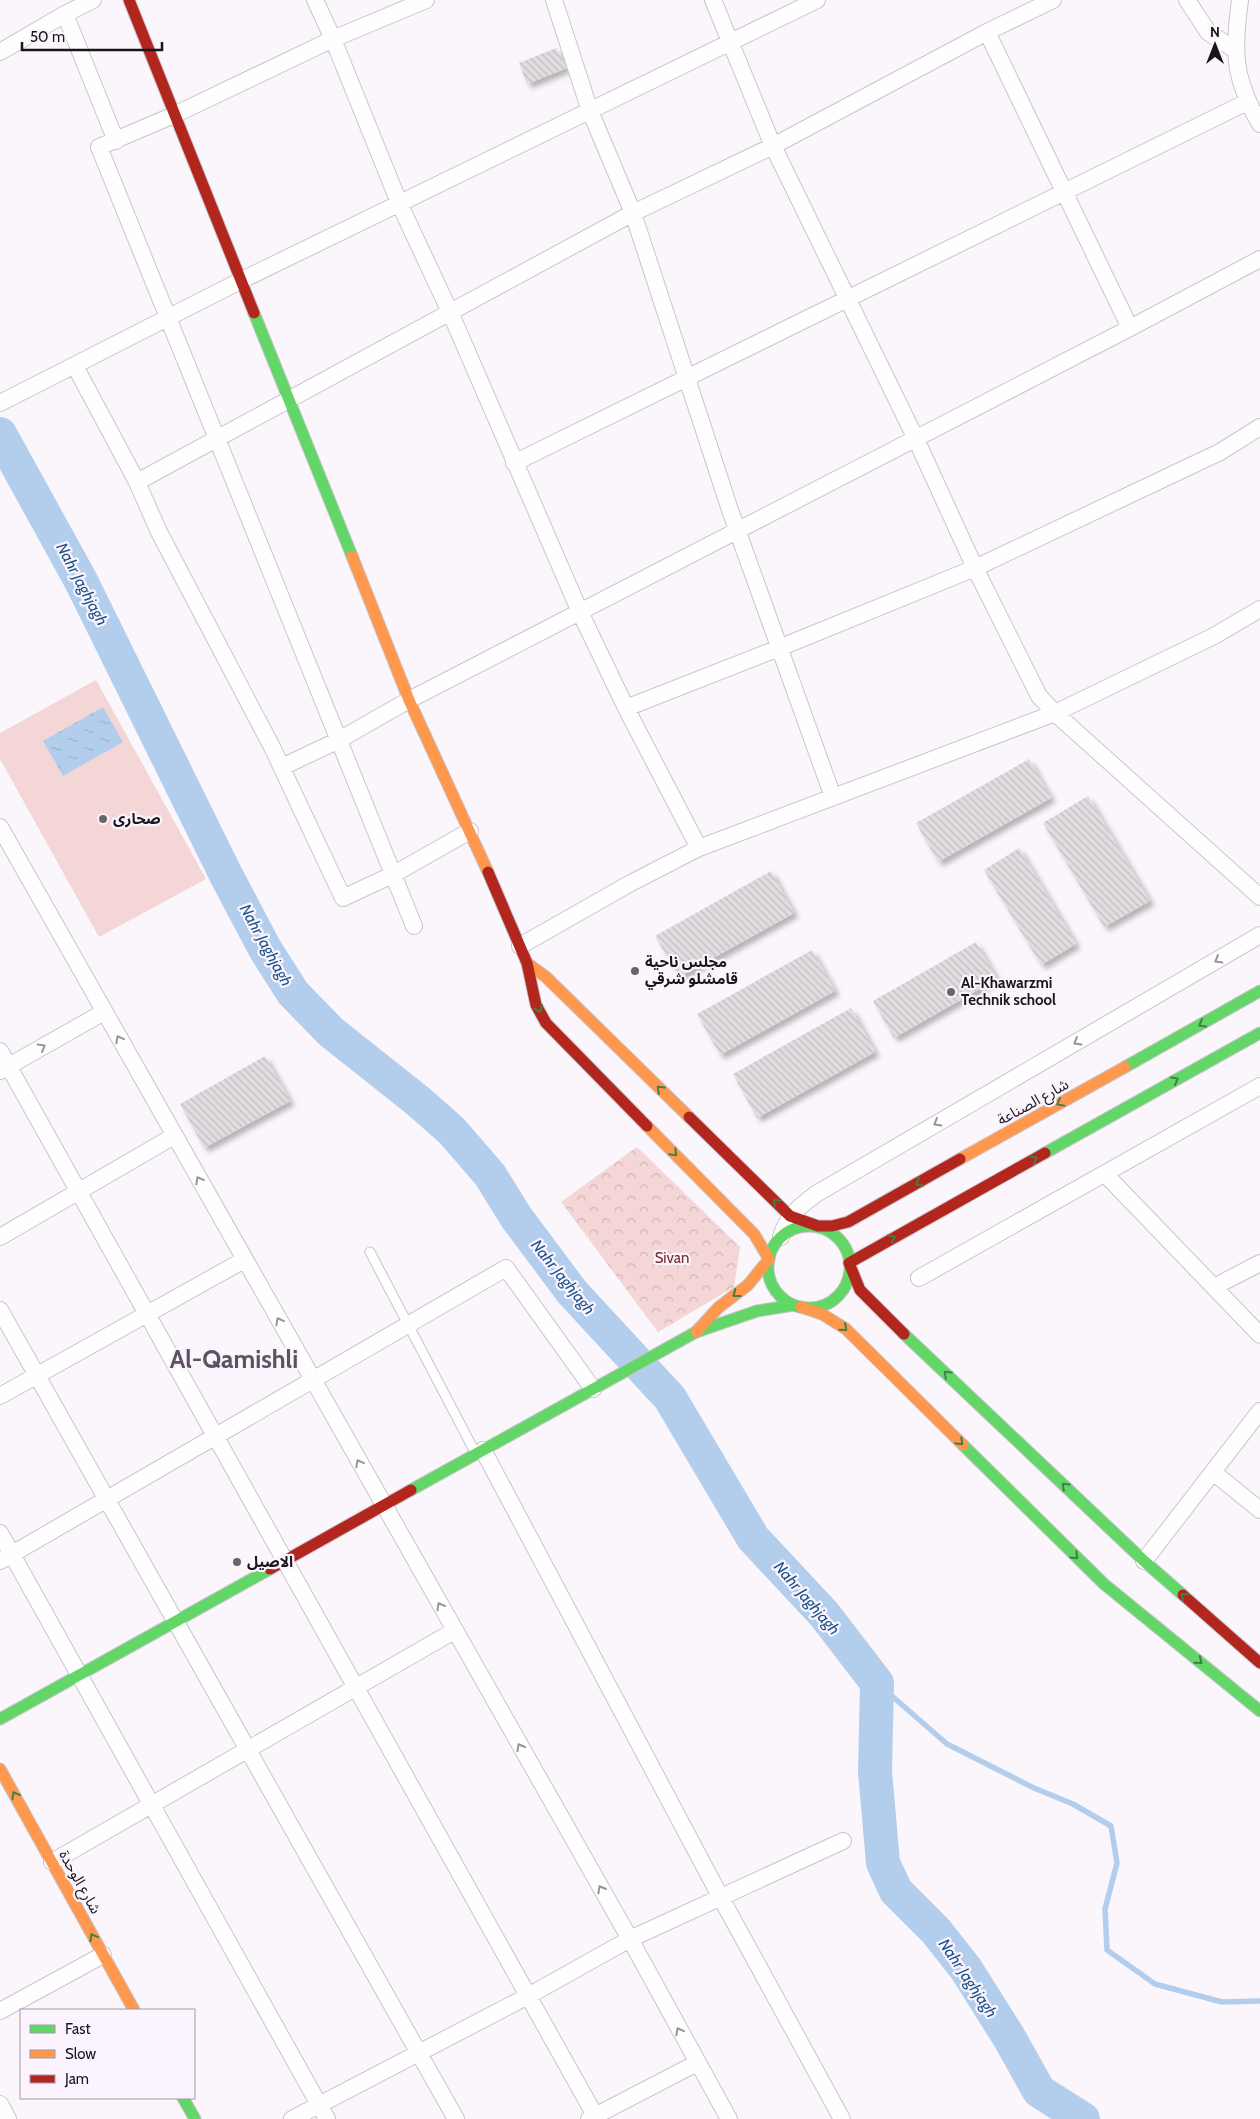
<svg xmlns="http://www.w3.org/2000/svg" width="1260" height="2119" viewBox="0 0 1260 2119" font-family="Cabin,'Noto Sans Arabic',sans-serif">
<defs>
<pattern id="park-crowns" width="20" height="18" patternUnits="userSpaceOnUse" patternTransform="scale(1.25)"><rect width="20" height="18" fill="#f3d6d5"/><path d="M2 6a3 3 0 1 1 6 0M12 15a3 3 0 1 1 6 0" fill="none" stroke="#d0b7b6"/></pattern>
<pattern id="water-ripples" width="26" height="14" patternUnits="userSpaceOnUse" patternTransform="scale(1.25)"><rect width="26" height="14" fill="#b3ceed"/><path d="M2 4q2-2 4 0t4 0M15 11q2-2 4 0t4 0" fill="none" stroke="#99b0cb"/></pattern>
<pattern id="building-back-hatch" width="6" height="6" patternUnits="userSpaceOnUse" patternTransform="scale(1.25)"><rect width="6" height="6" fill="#e2dce0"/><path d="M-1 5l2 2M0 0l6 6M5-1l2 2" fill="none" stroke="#c1bcc0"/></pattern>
<filter id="shadow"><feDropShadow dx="4.5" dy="4.5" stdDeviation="2.5" flood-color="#0004"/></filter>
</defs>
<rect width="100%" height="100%" fill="#faf6fb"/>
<path fill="url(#park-crowns)" d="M637 1147 740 1247 734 1287 658 1332 561 1202Z"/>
<path fill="#f3d6d5" d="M96 680 206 879 99 937 0 759V733Z"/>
<path fill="url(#water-ripples)" d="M103 707 123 742 63 776 43 741Z"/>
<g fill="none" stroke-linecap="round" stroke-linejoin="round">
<path stroke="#b3ceed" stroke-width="5.5" d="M877 1683 947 1744 1034 1788 1073 1804 1111 1826 1117 1863 1105 1909 1107 1950 1155 1984 1222 2002 1260 2001"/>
<path stroke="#b3ceed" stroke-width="34" d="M0 434 81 581 225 873 265 949 293 993 331 1032 418 1101 452 1131 490 1175 516 1217 572 1292 670 1398 753 1538 824 1614 877 1683 875 1772 879 1817 883 1863 896 1891 936 1931 966 1969 1010 2039 1039 2091 1083 2119"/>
</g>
<path fill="url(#building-back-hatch)" filter="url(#shadow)" d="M556 48 567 68 527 84 519 63Z
M1029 759 1051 798 938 862 916 823Z
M1088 796 1150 901 1104 927 1043 823Z
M1019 848 1076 944 1041 965 984 870Z
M771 871 794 913 679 977 655 936Z
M976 942 997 979 894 1038 873 1001Z
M812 950 835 991 720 1055 697 1014Z
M851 1008 875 1052 757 1118 733 1074Z
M265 1056 290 1101 204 1148 180 1104Z"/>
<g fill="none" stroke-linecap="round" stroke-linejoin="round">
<g stroke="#c9c5cb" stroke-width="11">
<path id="lane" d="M370 1252 476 1454"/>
</g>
<g stroke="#c9c5cb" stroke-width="18">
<path id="street" d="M315 0 333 39 400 205 450 312 580 612 626 708 699 848
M554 0 590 111 633 213 730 510 833 797
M713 0 773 146 915 437 975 568 1039 696 1055 713 1260 897
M1187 0 1208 32 1235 50
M1240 0C1233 51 1233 78 1260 124
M65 14 116 141
M987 32 1130 328
M0 52 65 14 93 0
M75 366 137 482 159 532 272 747 343 898 394 874 470 831
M0 403 240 281 817 0
M514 463 1247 102
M137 482 633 213 773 146 987 32 1053 0
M626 708 779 648 975 568 1220 452 1260 427
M282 767 339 740 409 700 1130 328 1260 259
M0 827 630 1939 729 2119
M414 926 99 147 174 115 333 39 426 0
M520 946 629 884 699 848 1055 713 1214 636 1260 609
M0 1051 597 2119
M0 1071 104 1012
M1105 1174 1260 1335
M0 1237 174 1136
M781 1237C787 1216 799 1207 816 1194L1260 935
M919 1278 1260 1086
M1214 1287 1260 1263
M0 1310 456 2119
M0 1396 244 1260
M483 1450 720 1896 842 2119
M1213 1472 1260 1510
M0 1533 327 2119
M0 1561 506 1268 593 1389
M1144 1561 1260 1411
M52 1862 454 1631
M0 2011 103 1955
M0 2104 8 2119
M292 2119 528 1996 630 1939 843 1841
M589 2119 697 2063"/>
</g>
<g stroke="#c9c5cb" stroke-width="13">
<path id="fast" d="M254 313 352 556
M1125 1067 1260 991
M1045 1153 1260 1033
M768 1267a41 41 0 1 1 82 0a41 41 0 1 1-82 0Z
M904 1334 1144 1561 1183 1595
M963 1445 1104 1584 1260 1711
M411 1490 696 1332 757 1311 794 1305
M0 1719 270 1569
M183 2098 195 2119"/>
</g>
<g stroke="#c9c5cb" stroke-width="13">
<path id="slow" d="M352 556 409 700 488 872
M527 963 546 977 689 1117
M647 1126 754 1234 769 1259 748 1285 719 1307 696 1332
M960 1159 1125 1067
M801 1307 822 1314 846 1329 963 1445
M0 1769 134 2010"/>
</g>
<g stroke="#c9c5cb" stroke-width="13">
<path id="jam" d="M129 0 254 313
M488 872 527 963 536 1005 546 1023 647 1126
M689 1117 790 1216 818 1226H832L848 1222 960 1159
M904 1334 860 1290 849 1263 1045 1153
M270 1569 411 1490
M1183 1595 1260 1663"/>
</g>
<use href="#lane" stroke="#fefefe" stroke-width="9"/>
<use href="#street" stroke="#fefefe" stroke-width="16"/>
<use href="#fast" stroke="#63d668" stroke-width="11"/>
<use href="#slow" stroke="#ff974d" stroke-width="11"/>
<use href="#jam" stroke="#b3261e" stroke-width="11"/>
</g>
<defs><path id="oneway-chevron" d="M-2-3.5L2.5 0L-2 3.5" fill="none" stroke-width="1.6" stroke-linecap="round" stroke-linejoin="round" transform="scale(1.25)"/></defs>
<g stroke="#979598">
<use href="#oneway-chevron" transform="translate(1218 960) rotate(150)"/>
<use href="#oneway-chevron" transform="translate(119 1039) rotate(-119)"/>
<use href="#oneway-chevron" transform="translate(1077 1042) rotate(150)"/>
<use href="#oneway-chevron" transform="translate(42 1047) rotate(-30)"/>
<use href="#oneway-chevron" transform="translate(937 1123) rotate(150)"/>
<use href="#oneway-chevron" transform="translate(199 1180) rotate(-119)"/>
<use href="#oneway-chevron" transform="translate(279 1321) rotate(-119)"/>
<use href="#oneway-chevron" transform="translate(359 1463) rotate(-119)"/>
<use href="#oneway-chevron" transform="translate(440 1606) rotate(-120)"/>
<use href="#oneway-chevron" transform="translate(520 1747) rotate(-120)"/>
<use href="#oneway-chevron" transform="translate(601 1889) rotate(-120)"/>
<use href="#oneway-chevron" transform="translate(679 2031) rotate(-119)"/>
</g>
<g stroke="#427f45">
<use href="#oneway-chevron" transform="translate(539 1009) rotate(65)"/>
<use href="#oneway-chevron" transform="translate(1202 1024) rotate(151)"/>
<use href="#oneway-chevron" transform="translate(1175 1080) rotate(-29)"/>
<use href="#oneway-chevron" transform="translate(660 1089) rotate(-136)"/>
<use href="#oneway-chevron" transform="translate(1060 1103) rotate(151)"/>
<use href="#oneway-chevron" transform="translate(674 1153) rotate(45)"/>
<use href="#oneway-chevron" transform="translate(1034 1159) rotate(-29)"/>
<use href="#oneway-chevron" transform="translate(919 1183) rotate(151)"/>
<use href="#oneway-chevron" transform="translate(776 1202) rotate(-136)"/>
<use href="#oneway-chevron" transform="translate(892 1238) rotate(-29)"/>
<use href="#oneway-chevron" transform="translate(736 1294) rotate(143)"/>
<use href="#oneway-chevron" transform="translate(844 1328) rotate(41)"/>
<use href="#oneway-chevron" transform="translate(947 1374) rotate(-137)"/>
<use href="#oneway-chevron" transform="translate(960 1442) rotate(45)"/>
<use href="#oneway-chevron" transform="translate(1065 1486) rotate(-137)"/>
<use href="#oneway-chevron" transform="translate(1075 1556) rotate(44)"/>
<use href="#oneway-chevron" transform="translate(1184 1596) rotate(-138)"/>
<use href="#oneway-chevron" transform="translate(1199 1661) rotate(39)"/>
<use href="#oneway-chevron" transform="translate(15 1795) rotate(-119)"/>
<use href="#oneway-chevron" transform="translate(93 1937) rotate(-119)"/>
</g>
<g fill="#686469" stroke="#fbf3fe" stroke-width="2">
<circle cx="103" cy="819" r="5"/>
<circle cx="635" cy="971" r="5"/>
<circle cx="951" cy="992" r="5"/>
<circle cx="237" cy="1562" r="5"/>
</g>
<g text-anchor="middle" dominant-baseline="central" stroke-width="4.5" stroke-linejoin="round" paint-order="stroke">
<g font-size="15" font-weight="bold" fill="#1a151b" stroke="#fbf3fe" text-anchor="start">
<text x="113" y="819">صحارى</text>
<text x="645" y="962">مجلس ناحية<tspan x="645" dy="17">قامشلو شرقي</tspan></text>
<text x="961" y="983">Al-Khawarzmi<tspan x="961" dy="17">Technik school</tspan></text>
<text x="247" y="1562">الاصيل</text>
</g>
<g font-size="15" fill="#1a151b" stroke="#fbf3fe">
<text transform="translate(1033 1102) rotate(-29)">شارع الصناعة</text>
<text transform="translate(80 1882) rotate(61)">شارع الوحدة</text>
</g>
<g font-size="15" fill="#762b2a" stroke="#fbf3fe">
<text x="672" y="1258">Sivan</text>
</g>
<g font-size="16" font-style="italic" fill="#185488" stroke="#fbf3fe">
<text transform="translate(82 584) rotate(62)">Nahr Jaghjagh</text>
<text transform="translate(266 945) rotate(61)">Nahr Jaghjagh</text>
<text transform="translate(563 1277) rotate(51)">Nahr Jaghjagh</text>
<text transform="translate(807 1598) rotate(49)">Nahr Jaghjagh</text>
<text transform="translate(968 1978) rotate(56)">Nahr Jaghjagh</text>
</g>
<g font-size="25" font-weight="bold" fill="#5d5260" stroke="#fbf3fe">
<text x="234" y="1359">Al-Qamishli</text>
</g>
</g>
<rect x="20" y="2009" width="175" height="90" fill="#fbf3fe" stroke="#a19aa3"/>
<rect x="30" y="2025" width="25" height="8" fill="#63d668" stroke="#a19aa3"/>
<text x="65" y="2034" font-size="15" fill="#1a151b">Fast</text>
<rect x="30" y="2050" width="25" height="8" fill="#ff974d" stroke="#a19aa3"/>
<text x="65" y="2059" font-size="15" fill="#1a151b">Slow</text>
<rect x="30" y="2075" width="25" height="8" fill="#b3261e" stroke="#a19aa3"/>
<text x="65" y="2084" font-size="15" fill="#1a151b">Jam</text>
<g transform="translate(1215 45)" stroke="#fbf3fe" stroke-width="4" paint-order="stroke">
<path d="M0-4L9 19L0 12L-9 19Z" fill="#1a151b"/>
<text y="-8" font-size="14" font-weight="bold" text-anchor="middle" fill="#1a151b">N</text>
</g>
<path d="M22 42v8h140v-8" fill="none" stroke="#1a151b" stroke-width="2.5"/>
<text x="30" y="42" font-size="15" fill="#1a151b" stroke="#fbf3fe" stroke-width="4" paint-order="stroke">50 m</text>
</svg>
